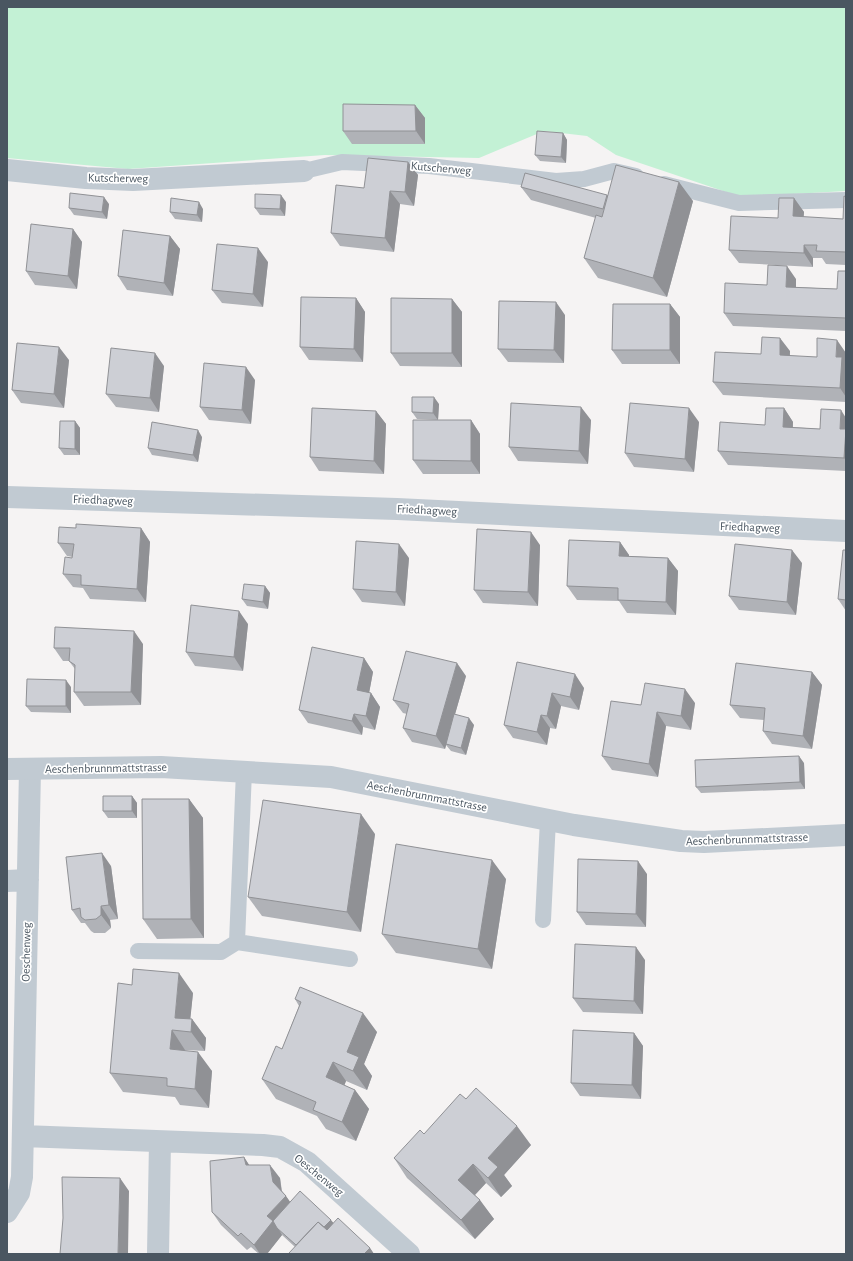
<svg xmlns="http://www.w3.org/2000/svg" width="853" height="1261" viewBox="0 0 853 1261" font-family="'Alegreya Sans',sans-serif">
<rect width="100%" height="100%" fill="#f5f3f3"/>
<path fill="#c3f1d5" d="M7 7H846V191L741 197 616 155 587 136 544 131 479 158 325 155 128 169 7 158Z"/>
<g fill="none" stroke-linecap="round" stroke-linejoin="round">
<path stroke="#c1cad2" stroke-width="16" d="M304 171 342 162 429 166 556 181 584 179 614 171 636 176
M664 184 739 203 846 200
M244 771 237 942 350 959
M543 920 548 820
M138 951 221 952 237 942"/>
<path stroke="#c1cad2" stroke-width="22" d="M7 170 86 178 133 180 304 171
M7 497 397 509 846 531
M7 881 28 880
M23 1136 263 1145 280 1147 307 1162 409 1254
M7 1212 19 1193 22 1177 30 769
M158 1254 160 1142"/>
<path stroke="#c1cad2" stroke-width="22" d="M7 769 161 767 331 777 574 825 681 841 704 842 846 835"/>
</g>
<path fill="#b0b2b7" d="M415 105 425 118V144H352L343 131Z
M563 133 567 140 566 163 540 161 535 155Z
M408 162 418 175 414 206 400 204 394 252 340 246 331 233 364 188Z
M521 187 607 195 693 201 667 297 598 278 584 258 596 218 531 200Z
M846 197V265L826 264 822 258H813V267L739 263 729 250 778 218 794 198 804 212 803 217 843 219Z
M286 202 285 216 260 215 255 208Z
M109 204 107 219 74 215 69 208Z
M203 209 202 222 175 219 170 212Z
M73 229 82 242 77 289 35 285 26 271Z
M170 236 180 249 173 296 127 290 118 276Z
M268 262 263 307 222 303 212 290Z
M846 271V331L733 326 724 313 767 285 796 279V287L837 289Z
M356 298 365 312 363 362 309 360 300 347Z
M452 299 462 312V367L400 366 391 353Z
M670 304 680 317V364H622L612 350Z
M565 315 564 363 508 362 498 349Z
M790 351V356L846 362V402L723 395 713 382 761 354Z
M69 360 64 408 21 403 12 390Z
M164 366 159 412 116 407 106 394Z
M255 380 251 424 209 420 200 407Z
M439 404 438 420 417 419 412 412Z
M784 408 793 422V427L820 429 846 418V471L728 465 718 451 765 425Z
M376 411 386 424 384 474 319 471 310 457Z
M471 420 480 434V474H423L413 460Z
M591 420 588 464 518 461 509 447Z
M75 421 80 428V455H64L59 448Z
M699 422 694 472 634 467 625 453Z
M202 437 198 462 152 455 148 448Z
M76 528H141L150 542 146 602 90 599 83 588 73 587 63 574 73 557 67 556 58 543Z
M620 542 629 555V556L668 558 678 571 676 615 627 613 619 601 577 600 567 586Z
M540 545 538 606 483 603 474 590Z
M846 550V611L838 599Z
M409 558 405 606 362 602 353 589Z
M802 563 796 615 739 610 729 596Z
M265 586 270 593 268 609 247 606 242 599Z
M248 624 243 671 195 666 186 652Z
M143 644 141 705 84 706 74 692 75 669 69 661H63L54 648Z
M364 658 373 672 369 693H371L380 707 375 730 363 727 362 735 308 723 299 710Z
M517 662 584 688 579 710 561 706 556 729 550 728 547 745 513 738 504 725Z
M812 672 822 685 812 749 772 744 763 731 764 720 740 718 730 705Z
M466 676 455 714 474 725 466 755 451 751 446 745 445 749 412 742 403 728 407 714 403 713 393 700Z
M71 687V713L31 712 26 706Z
M695 703 691 730 666 726 658 777 612 770 602 756 641 705Z
M804 763 805 789 701 793 696 787Z
M132 796 137 803V818H108L103 811Z
M189 799 203 818 204 938 157 939 143 919Z
M375 834 361 932 262 916 248 897Z
M111 866 118 919 110 920 111 928 105 933H94L91 931 85 923H81L72 910Z
M647 874 646 927 586 925 577 912Z
M506 879 492 969 396 953 382 934Z
M645 960 643 1014 583 1012 573 998Z
M193 993 190 1019H192L206 1038 205 1051 185 1050V1051L212 1071 209 1108 180 1105 175 1097 123 1092 110 1073Z
M295 999 377 1032 364 1064 372 1076 367 1090 346 1081 344 1085 355 1090 369 1109 356 1141 326 1129 317 1116 276 1099 262 1079 282 1049 299 1006Z
M634 1033 643 1046 641 1099 580 1096 571 1083Z
M466 1099 531 1145 504 1175 512 1186 501 1197 486 1183 475 1195 494 1219 475 1239 407 1178 394 1158 424 1134Z
M244 1157 249 1165 280 1178 282 1191 290 1202 333 1223 370 1248 374 1254H290L295 1247 282 1235 267 1254H259L251 1247 247 1250 221 1225 212 1212Z"/>
<path fill="#909195" d="M415 105 425 118V144L416 131Z
M563 133 567 140 566 163 561 157Z
M408 162 418 175 414 206 405 192Z
M679 182 693 201 667 297 653 278Z
M390 191 400 204 394 252 385 238Z
M281 195 286 202 285 216 280 209Z
M104 197 109 204 107 219 102 212Z
M794 198 804 212 803 230 793 216Z
M199 202 203 209 202 222 197 215Z
M73 229 82 242 77 289 68 276Z
M170 236 180 249 173 296 164 283Z
M804 245 813 258V267L804 253Z
M258 248 268 262 263 307 253 294Z
M787 266 796 279V300L786 287Z
M356 298 365 312 363 362 354 349Z
M452 299 462 312V367L452 353Z
M556 302 565 315 564 363 554 350Z
M670 304 680 317V364L670 350Z
M780 338 790 351 789 369 780 355Z
M837 340 846 353V397L840 388 836 357Z
M59 347 69 360 64 408 54 394Z
M155 353 164 366 159 412 150 398Z
M246 367 255 380 251 424 242 410Z
M434 397 439 404 438 420 433 413Z
M581 407 591 420 588 464 579 451Z
M689 408 699 422 694 472 685 459Z
M784 408 793 422 792 440 783 427Z
M841 410 846 418V461L844 458 840 429Z
M376 411 386 424 384 474 374 461Z
M471 420 480 434V474L471 461Z
M75 421 80 428V455L75 449Z
M198 430 202 437 198 462 193 455Z
M141 528 150 542 146 602 137 589Z
M531 532 540 545 538 606 528 592Z
M620 542 629 555V569L619 556Z
M399 544 409 558 405 606 396 592Z
M792 550 802 563 796 615 787 602Z
M668 558 678 571 676 615 666 602Z
M265 586 270 593 268 609 263 602Z
M239 611 248 624 243 671 234 657Z
M134 631 143 644 141 705 131 692Z
M364 658 373 672 367 704 357 690Z
M457 663 466 676 445 749 436 736Z
M812 672 822 685 812 749 803 736Z
M575 674 584 688 579 710 570 697Z
M66 680 71 687V713L66 706Z
M685 689 695 703 691 730 681 716Z
M371 693 380 707 375 730 366 716Z
M552 693 561 706 556 729 547 716Z
M657 712 666 726 658 777 649 764Z
M354 714 363 727 362 735 352 721Z
M541 715 550 728 547 745 537 732Z
M469 718 474 725 466 755 461 748Z
M799 756 804 763 805 789 800 782Z
M132 796 137 803V818L132 811Z
M189 799 203 818 204 938 191 919Z
M361 814 375 834 361 932 347 912Z
M102 853 111 866 118 919 109 905Z
M492 860 506 879 492 969 478 949Z
M638 861 647 874 646 927 636 914Z
M101 906 110 920 111 928 101 915Z
M636 947 645 960 643 1014 634 1001Z
M179 973 193 993 189 1032 175 1018Z
M363 1013 377 1032 364 1064 372 1076 367 1090 353 1071 347 1052Z
M192 1019 206 1038 205 1051 191 1032Z
M172 1030 185 1050 184 1069 170 1049Z
M634 1033 643 1046 641 1099 632 1085Z
M198 1052 212 1071 209 1108 195 1089Z
M333 1062 346 1081 340 1097 326 1077Z
M355 1090 369 1109 356 1141 342 1122Z
M517 1126 531 1145 504 1175 512 1186 501 1197 488 1178V1158Z
M244 1157 253 1171 246 1165Z
M473 1164 486 1183 471 1199 458 1180Z
M270 1165 280 1178 282 1195 273 1182Z
M120 1178 129 1191 128 1254H118Z
M286 1196 295 1209 278 1228 282 1235 267 1254H260L254 1245 267 1216Z
M480 1200 494 1219 475 1239 461 1220Z
M331 1220 336 1226 302 1251Z
M370 1248 374 1254H364Z"/>
<path fill="#cdcfd5" stroke="#909195" d="M343 104 415 105 416 131H343Z
M537 131 563 133 561 157 535 155Z
M368 158 408 162 405 192 390 191 385 238 331 233 336 185 364 188Z
M616 165 679 182 653 278 584 258 596 215 602 217Z
M525 173 607 195 603 209 521 187Z
M70 193 104 197 102 212 69 208Z
M255 194 281 195 280 209 255 208Z
M844 196 846 197V252L816 251 817 245H804V253L729 250 731 216 778 218 779 198H794L793 216 843 219Z
M171 198 199 202 197 215 170 212Z
M31 224 73 229 68 276 26 271Z
M123 230 170 236 164 283 118 276Z
M217 244 258 248 253 294 212 290Z
M768 265 787 266 786 287 837 289 838 271H846V318L724 313 725 283 767 285Z
M301 297 356 298 354 349 300 347Z
M391 298 452 299V353H391Z
M499 301 556 302 554 350 498 349Z
M613 304H670V350H612Z
M762 337 780 338V355L817 357V338L837 340 836 357H842L840 388 713 382 715 352 761 354Z
M17 343 59 347 54 394 12 390Z
M111 348 155 353 150 398 106 394Z
M204 363 246 367 242 410 200 407Z
M412 397H434L433 413 412 412Z
M511 403 581 407 579 451 509 447Z
M630 403 689 408 685 459 625 453Z
M312 408 376 411 374 461 310 457Z
M766 408H784L783 427 820 429 821 409 841 410 840 429H846L844 458 718 451 720 422 765 425Z
M413 420H471V461L413 460Z
M60 421H75V449L59 448Z
M152 422 198 430 193 455 148 448Z
M76 524 141 528 137 589 81 585V575L63 574 65 557 72 558 74 544 58 543 59 527 76 528Z
M477 529 531 532 528 592 474 590Z
M569 540 620 542 619 556 668 558 666 602 618 600V588L567 586Z
M356 541 399 544 396 592 353 589Z
M735 544 792 550 787 602 729 596Z
M843 550H846V600L838 599Z
M244 584 265 586 263 602 242 599Z
M191 605 239 611 234 657 186 652Z
M55 627 134 631 131 692H74L75 665 69 661 70 648H54Z
M312 647 364 658 357 690 371 693 366 716 354 714 352 721 299 710Z
M406 651 457 663 436 736 403 728 409 704 393 700Z
M517 662 575 674 570 697 552 693 547 716 541 715 537 732 504 725Z
M736 663 812 672 803 736 763 731 765 708 730 705Z
M27 679 66 680V706H26Z
M645 683 685 689 681 716 657 712 649 764 602 756 611 701 641 705Z
M454 714 469 718 461 748 446 744Z
M799 756 800 782 696 787 695 760Z
M103 796H132V811H103Z
M142 799H189L191 919H143Z
M263 800 361 814 347 912 248 897Z
M396 844 492 860 478 949 382 934Z
M102 853 109 905 101 906V915L96 919 85 920 81 917 80 908 72 910 66 857Z
M578 859 638 861 636 914 577 912Z
M575 944 636 947 634 1001 573 998Z
M133 969 179 973 175 1018 192 1019 191 1032 172 1030 170 1049 198 1052 195 1089 167 1086V1078L110 1073 118 983 132 985Z
M300 987 363 1013 347 1052 359 1057 353 1071 333 1062 326 1077 355 1090 342 1122 313 1110 316 1102 262 1079 276 1046 282 1049 301 1002 295 999Z
M573 1030 634 1033 632 1085 571 1083Z
M476 1088 517 1126 488 1158 498 1167 488 1178 473 1164 458 1180 480 1200 461 1220 394 1158 420 1130 424 1134 460 1094 466 1099Z
M244 1157 246 1165H270L273 1182 286 1196 267 1216 273 1221 254 1245 241 1233 238 1236 212 1212 210 1161Z
M62 1177 120 1178 118 1254H60L63 1218Z
M300 1191 331 1220 324 1227 318 1222 296 1245 277 1228 273 1221Z
M338 1218 370 1248 364 1254H290L289 1253 318 1222 327 1230Z"/>
<g text-anchor="middle" dominant-baseline="central" stroke-width="3.5" stroke-linejoin="round" paint-order="stroke">
<g font-size="12" fill="#4a5661" stroke="#fff">
<text transform="translate(441 168) rotate(5)">Kutscherweg</text>
<text transform="translate(118 178) rotate(1)">Kutscherweg</text>
<text transform="translate(103 500) rotate(2)">Friedhagweg</text>
<text transform="translate(427 510) rotate(3)">Friedhagweg</text>
<text transform="translate(750 527) rotate(2)">Friedhagweg</text>
<text transform="translate(106 768) rotate(-1)">Aeschenbrunnmattstrasse</text>
<text transform="translate(427 796) rotate(11)">Aeschenbrunnmattstrasse</text>
<text transform="translate(747 839) rotate(-2)">Aeschenbrunnmattstrasse</text>
<text transform="translate(26 952) rotate(-89)">Oeschenweg</text>
<text transform="translate(319 1175) rotate(39)">Oeschenweg</text>
</g>
</g>
<rect width="853" height="1261" fill="none" stroke="#4a5661" stroke-width="16"/>
</svg>
